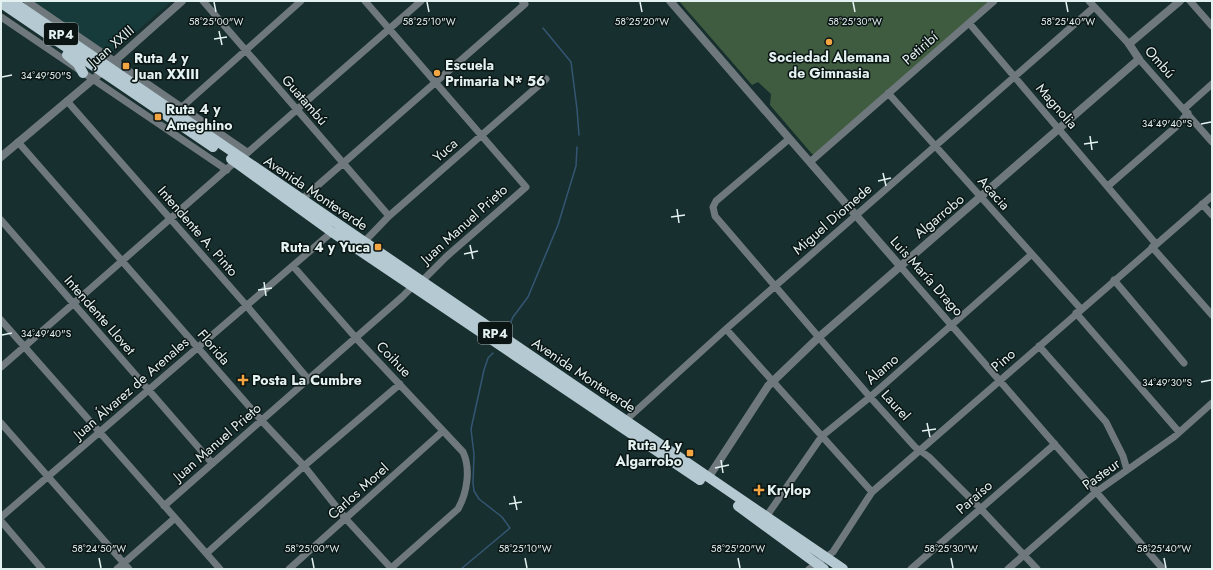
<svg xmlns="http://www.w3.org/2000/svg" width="1213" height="570" viewBox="0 0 1213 570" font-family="Jost,sans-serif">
<rect width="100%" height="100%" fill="#172f2e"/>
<path fill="#173a3a" d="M30 1H172L109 55Z"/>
<path fill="#405c40" d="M679 1H989L816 154H812L770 105 771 94 758 82 752 85Z"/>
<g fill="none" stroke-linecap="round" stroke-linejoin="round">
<path stroke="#345673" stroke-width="1.5" d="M543 28 571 62 577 109 579 135
M506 333 513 317 528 297 558 225 576 166 577 147
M461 569 510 528 502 517 479 499 474 491 473 483 474 455 471 429 484 370 488 358 493 353"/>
<path stroke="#6f797d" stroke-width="7" d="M27 1 247 152
M203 1 389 216
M365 1 526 187 446 257 421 282
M1089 1 1129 44
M1190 1 1212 26
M1 17 227 170
M969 23 1156 244
M1139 59 1212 142
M888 93 1081 309
M67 101 246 305 308 379
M182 107 301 1
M1184 109 1212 84
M789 139 716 201 713 207 715 216 870 397 915 447 929 457 980 508 1037 569
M18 142 261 420 304 466 346 519 391 568
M245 155 421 1
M810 162 994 1
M1108 186 1178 125 1188 113
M301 200 525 4 522 1
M1202 204 1212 215
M1 220 212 463
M364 242 389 216 546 79
M1152 247 1212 315
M293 266 356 338 463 452C471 469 467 493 458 509L390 569
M900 266 1163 569
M1114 280 1184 363
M1076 313 1179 432
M1 320 220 569
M726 329 872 492
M1039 346 1106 422 1123 456 1127 470
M1 367 235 162
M626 420 726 329 1093 8
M1 423 129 569
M164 506 402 297 413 286
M1 517 332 232
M766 517 822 436 870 397 1032 254
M1 521 42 569
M207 553 304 466 400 384
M117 569 175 518
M289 569 443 431
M809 569 833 552 872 492 1212 196
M911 569 1055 444
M1008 569 1096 492 1174 437 1212 403"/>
<path stroke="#6f797d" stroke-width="8" d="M670 1 900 266
M1 157 109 66 182 1
M708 478 768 386 819 337 1139 59 1129 44 1180 1"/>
<path stroke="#b4c9d1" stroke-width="10" d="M12 1 843 569
M1 3 213 147
M67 55 78 64 83 73
M231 159 332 232 700 480
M738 506 824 569"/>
</g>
<path fill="none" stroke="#e3f1f0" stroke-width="1.5" d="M214 2 216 12M427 2 429 12M640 2 642 12M853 2 855 12M1066 2 1068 12M219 31 222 45M214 39 227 37M2 77 12 75M1201 124 1211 122M1090 136 1092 150M1084 144 1098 142M883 173 886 186M878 181 891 178M677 209 679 223M671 217 685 215M470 245 473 259M464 254 478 251M264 282 266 296M258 290 272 288M2 335 12 333M1201 382 1211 380M927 423 930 437M922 431 936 429M721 460 723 473M715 468 729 465M514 496 517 510M509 504 522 502M99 558 101 568M312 558 314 568M525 558 527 568M738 558 740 568M951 558 953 568M1164 558 1166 568"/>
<g fill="#f2a541" stroke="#0a1514" stroke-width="1.5">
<circle cx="829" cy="42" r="4"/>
<rect x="122" y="62" width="8" height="8" rx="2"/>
<circle cx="437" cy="73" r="4"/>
<rect x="154" y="113" width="8" height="8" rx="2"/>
<rect x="374" y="243" width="8" height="8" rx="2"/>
<path d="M241 374h4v4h4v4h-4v4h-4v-4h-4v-4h4z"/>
<rect x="686" y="449" width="8" height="8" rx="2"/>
<path d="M757 484h4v4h4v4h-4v4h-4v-4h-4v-4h4z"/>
</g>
<g text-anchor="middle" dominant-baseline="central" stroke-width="3" stroke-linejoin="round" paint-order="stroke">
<g fill="#0a1514" stroke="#a2afae" stroke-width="1">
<rect x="44" y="23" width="34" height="22" rx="3"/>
<rect x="478" y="322" width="34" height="22" rx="3"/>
</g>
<g font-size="13" font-weight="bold" fill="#e3f1f0">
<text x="61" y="34">RP4</text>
<text x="495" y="333">RP4</text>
</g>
<g font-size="14" fill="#e3f1f0" stroke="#0a1514">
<text transform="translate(111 46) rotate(-41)">Juan XXIII</text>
<text transform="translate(920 48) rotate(-41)">Petiribí</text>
<text transform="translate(1160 62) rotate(49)">Ombú</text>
<text transform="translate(305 100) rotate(49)">Guatambú</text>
<text transform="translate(1057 106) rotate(49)">Magnolia</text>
<text transform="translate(445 150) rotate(-41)">Yuca</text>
<text transform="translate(316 193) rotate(34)">Avenida Monteverde</text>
<text transform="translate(994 193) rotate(48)">Acacia</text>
<text transform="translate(939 216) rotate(-40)">Algarrobo</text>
<text transform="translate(832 219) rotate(-41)">Miguel Diomede</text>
<text transform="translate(464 224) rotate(-42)">Juan Manuel Prieto</text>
<text transform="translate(198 231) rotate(49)">Intendente A. Pinto</text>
<text transform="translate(927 276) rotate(48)">Luis María Drago</text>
<text transform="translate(100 315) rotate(49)">Intendente Llovet</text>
<text transform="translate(214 347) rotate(49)">Florida</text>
<text transform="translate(394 359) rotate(46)">Coihue</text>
<text transform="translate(1003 360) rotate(-41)">Pino</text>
<text transform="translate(882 369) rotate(-41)">Álamo</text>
<text transform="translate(584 375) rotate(34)">Avenida Monteverde</text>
<text transform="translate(131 388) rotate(-41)">Juan Álvarez de Arenales</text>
<text transform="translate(896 405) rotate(48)">Laurel</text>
<text transform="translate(217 442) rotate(-41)">Juan Manuel Prieto</text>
<text transform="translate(1101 474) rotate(-36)">Pasteur</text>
<text transform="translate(358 491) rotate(-42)">Carlos Morel</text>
<text transform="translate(974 497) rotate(-41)">Paraíso</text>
</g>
<g font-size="14" font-weight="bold" fill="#e3f1f0" stroke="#0a1514" text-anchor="start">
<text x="829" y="57" text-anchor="middle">Sociedad Alemana<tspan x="829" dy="16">de Gimnasia</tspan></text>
<text x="134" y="58">Ruta 4 y<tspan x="134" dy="16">Juan XXIII</tspan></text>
<text x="445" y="65">Escuela<tspan x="445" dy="16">Primaria N* 56</tspan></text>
<text x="166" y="109">Ruta 4 y<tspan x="166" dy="16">Ameghino</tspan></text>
<text x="370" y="247" text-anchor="end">Ruta 4 y Yuca</text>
<text x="252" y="380">Posta La Cumbre</text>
<text x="682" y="445" text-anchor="end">Ruta 4 y<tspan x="682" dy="16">Algarrobo</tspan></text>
<text x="767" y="490">Krylop</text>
</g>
</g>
<g font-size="10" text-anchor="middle" fill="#e3f1f0" stroke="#0a1514" stroke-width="3" stroke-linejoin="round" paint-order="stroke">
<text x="216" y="25">58°25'00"W</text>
<text x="429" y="25">58°25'10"W</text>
<text x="642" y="25">58°25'20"W</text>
<text x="855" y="25">58°25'30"W</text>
<text x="1068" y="25">58°25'40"W</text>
<text x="46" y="79">34°49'50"S</text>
<text x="1167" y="127">34°49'40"S</text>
<text x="46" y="337">34°49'40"S</text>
<text x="1167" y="386">34°49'30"S</text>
<text x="99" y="552">58°24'50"W</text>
<text x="312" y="552">58°25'00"W</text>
<text x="525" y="552">58°25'10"W</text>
<text x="738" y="552">58°25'20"W</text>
<text x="951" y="552">58°25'30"W</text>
<text x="1164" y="552">58°25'40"W</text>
</g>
<rect width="1213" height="570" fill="none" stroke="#e3f1f0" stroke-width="4"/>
</svg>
